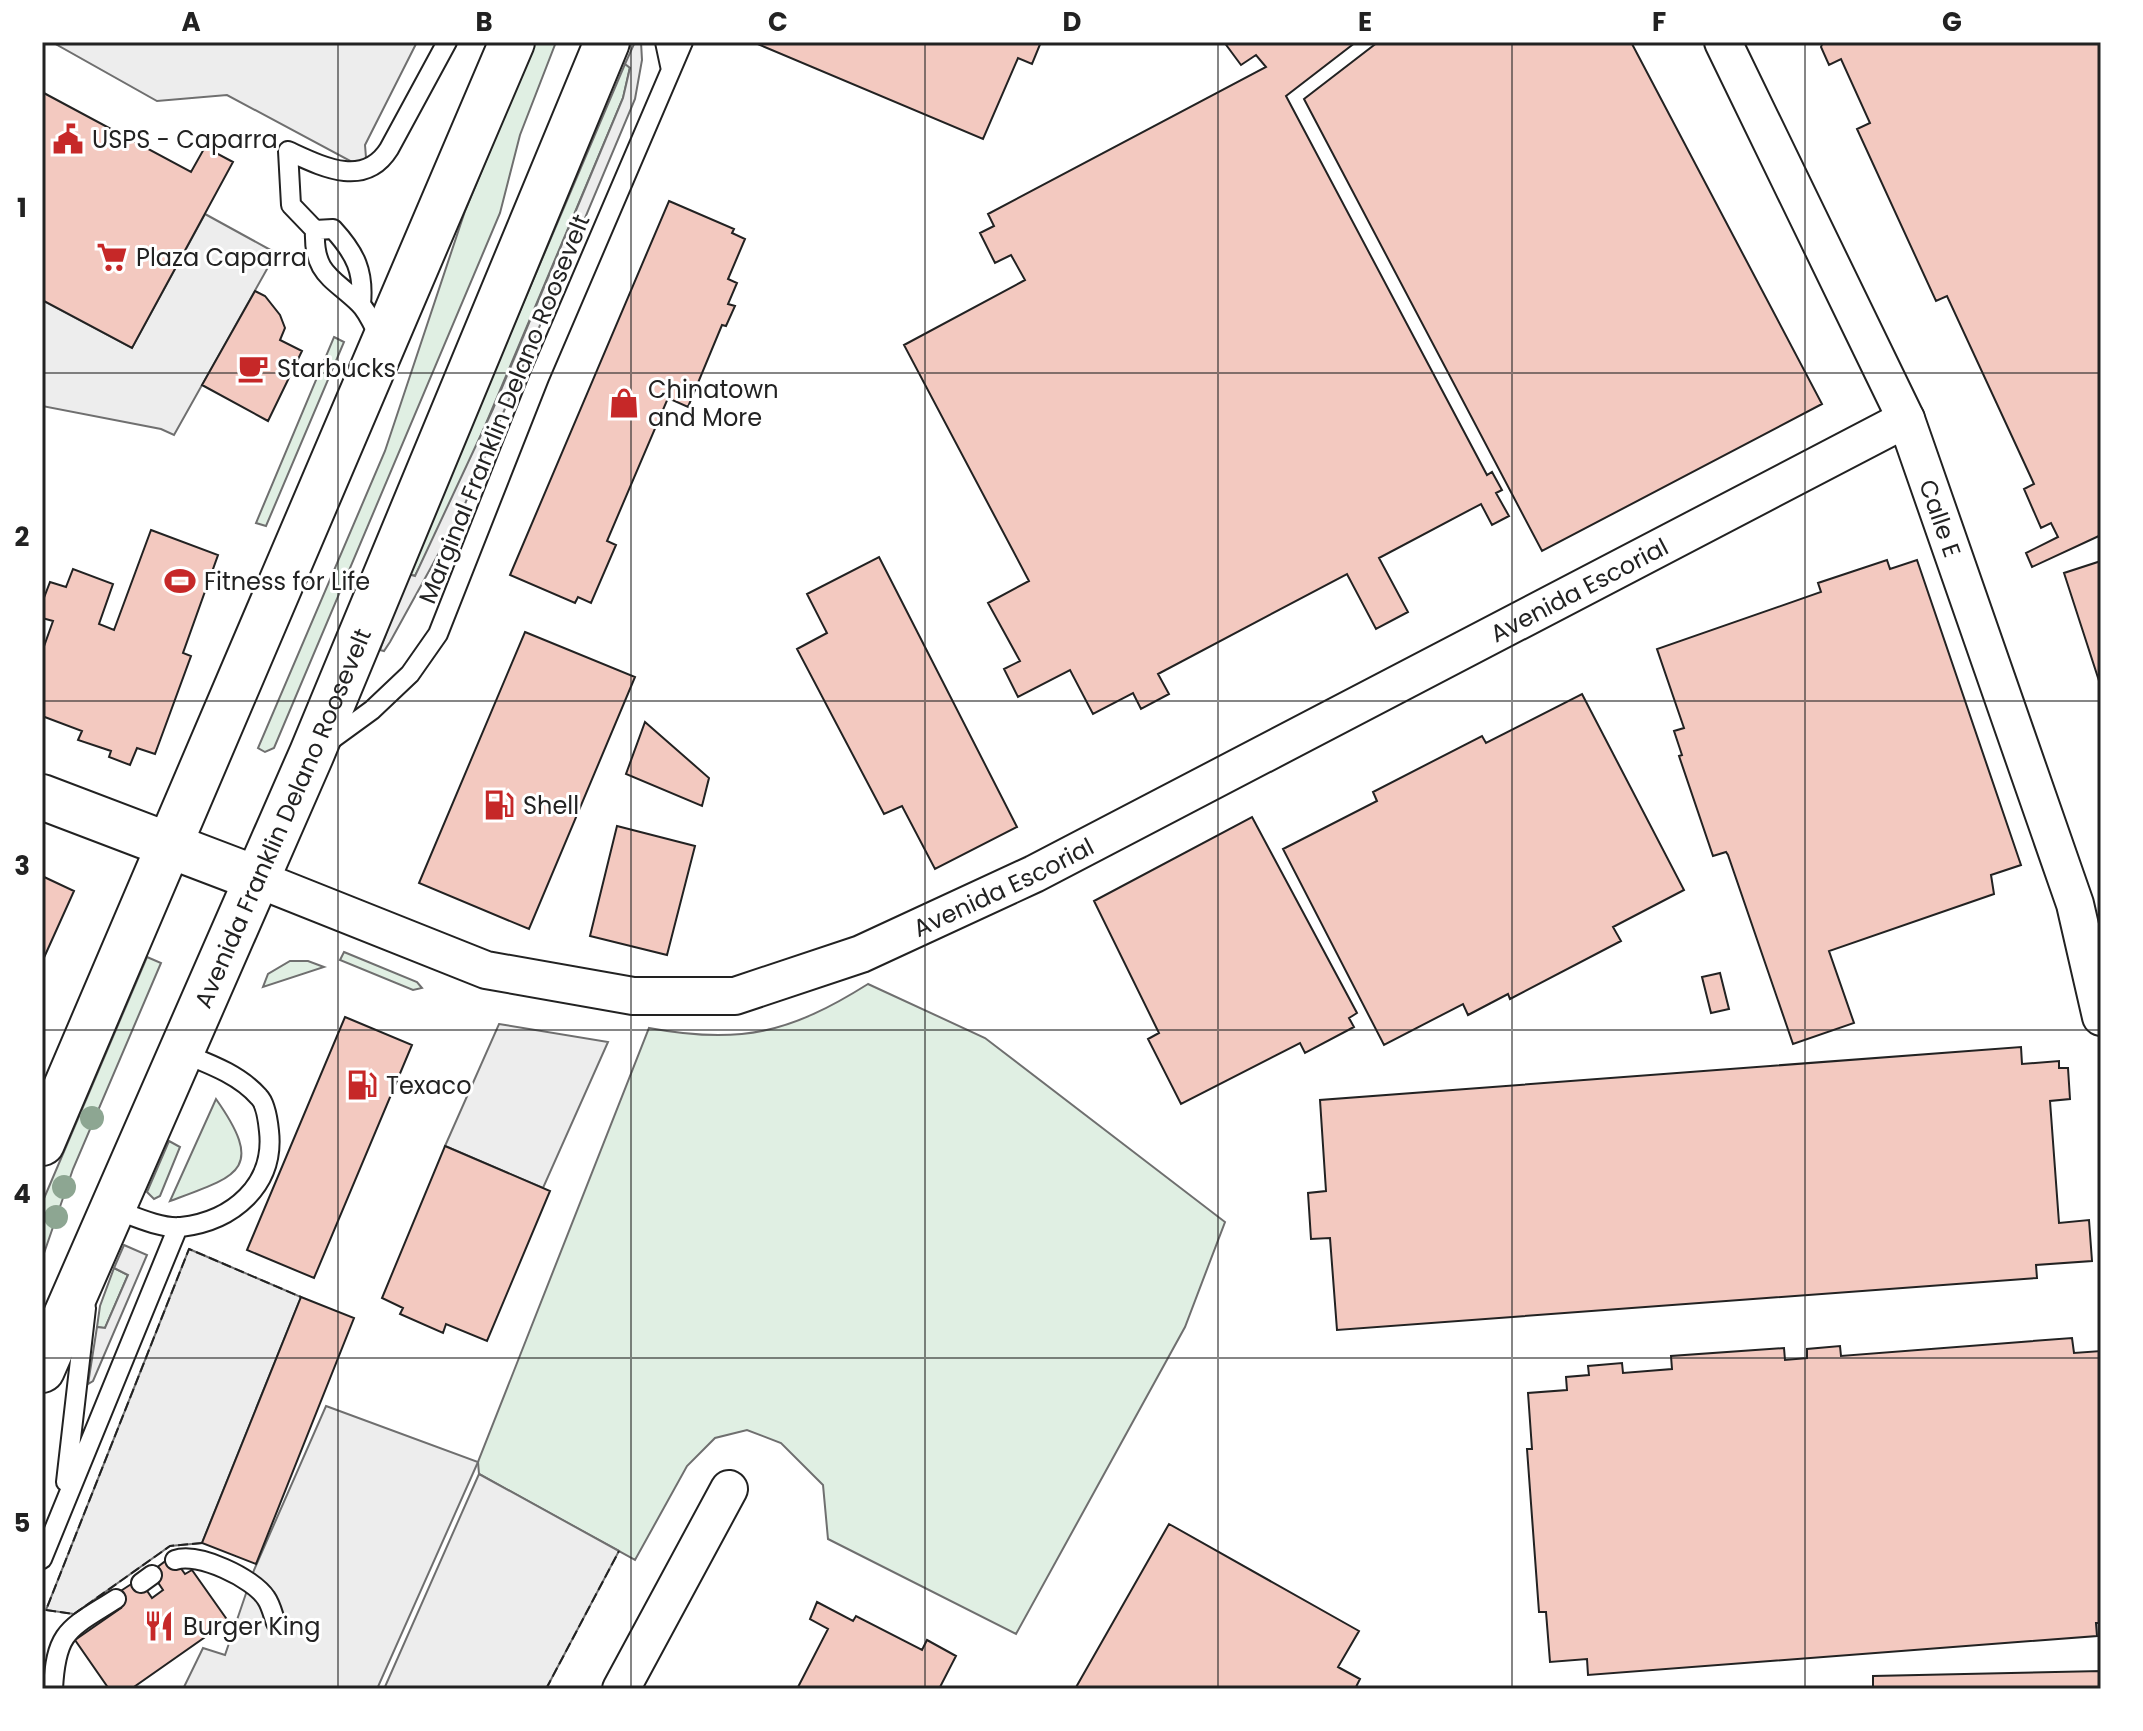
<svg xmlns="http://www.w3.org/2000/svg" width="2143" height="1731" viewBox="0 0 2143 1731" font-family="Poppins,sans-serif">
<rect width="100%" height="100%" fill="#fff"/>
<path fill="#e0efe3" stroke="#6f6f6f" stroke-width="2" d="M535 42H556L520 135 500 213 274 748 265 752 258 748 385 451 465 211Z
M625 64 630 67 623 98 458 490 415 576 408 574Z
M334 337 344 342 266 526 256 523Z
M344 952 417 982 422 988 413 990 340 960Z
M147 957 161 963 73 1169 42 1259V1203Z
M290 961H308L324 967 263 987 268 974Z
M868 984 985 1038 1225 1222 1185 1327 1016 1634 828 1539 823 1485 781 1443 747 1430 715 1438 687 1466 635 1560 479 1474 478 1462 649 1028C740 1045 790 1033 868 984Z
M216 1099C266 1170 238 1176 170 1201Z
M169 1141 180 1147 160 1196 154 1199 147 1192Z
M114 1268 128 1275 105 1328 97 1327 100 1306Z"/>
<path fill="#ededed" stroke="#6f6f6f" stroke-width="2" d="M52 42H417L365 145 367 170 227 95 157 101Z
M641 42 642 60 635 99 462 511 390 642 384 651 380 650 408 574 415 576 493 409 623 98 630 68 625 64 634 44Z
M205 214 276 253 174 435 161 429 42 406V300L132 348Z
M499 1024 608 1042 543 1188 445 1146Z
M124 1245 147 1255 93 1381 88 1384 97 1327 105 1328 128 1275 114 1268Z
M189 1249 301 1297 202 1543 170 1546 74 1614 46 1610Z
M326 1406 478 1462 377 1689H183L203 1648 225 1655 254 1570Z
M479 1474 619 1551 546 1689H384Z"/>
<path fill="#f3c9c0" stroke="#222" stroke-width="2" d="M753 42H1041L1032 64 1018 58 983 139Z
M1224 42H1356L1286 96 1487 475 1492 472 1502 490 1496 493 1509 516 1492 525 1481 504 1379 558 1408 612 1376 629 1347 574 1158 674 1169 694 1141 709 1133 693 1093 714 1070 670 1018 697 1004 669 1020 661 988 603 1029 581 904 345 1025 280 1011 255 995 263 980 233 994 226 988 214 1266 67 1256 55 1241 65Z
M1378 42H1631L1822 404 1542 551 1304 99Z
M1823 42H2101V535L2032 567 2026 553 2058 537 2051 523 2041 528 2024 489 2034 484 1947 296 1936 301 1857 129 1870 123 1841 59 1829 65 1821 47Z
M42 92 191 172 205 147 233 162 132 348 42 300Z
M669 201 734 229 732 233 745 239 728 279 737 283 728 304 735 306 726 326 722 325 688 407 668 398 607 541 616 545 591 603 578 597 575 603 510 575Z
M255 291 265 296 280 315 285 328 280 340 302 351 268 421 202 385Z
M151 530 218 555 183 653 191 656 155 754 137 748 130 765 109 757 111 751 78 740 82 731 42 716V652L53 621 42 618V603L50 582 66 587 73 569 113 584 99 624 114 630Z
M879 557 1017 827 935 869 902 806 884 814 797 649 827 633 807 594Z
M1887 560 1890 569 1917 560 2021 865 1991 875 1994 894 1829 951 1854 1023 1793 1044 1728 855 1726 852 1713 856 1679 756 1682 755 1674 731 1684 728 1657 649 1821 592 1818 583Z
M2101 561V687L2064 573Z
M525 632 635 677 529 929 419 883Z
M1582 694 1684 890 1613 927 1621 941 1510 999 1508 994 1468 1015 1463 1004 1384 1045 1283 849 1377 801 1373 792 1482 736 1486 743Z
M645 722 709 778 702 806 626 774Z
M1252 817 1357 1013 1349 1018 1354 1027 1305 1053 1300 1043 1181 1104 1148 1039 1159 1033 1094 901Z
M617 826 695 846 667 955 590 936Z
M42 876 74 891 42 962Z
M1720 973 1729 1009 1711 1013 1702 977Z
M345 1017 412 1045 314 1278 247 1250Z
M2021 1047 2022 1064 2059 1061V1068H2068L2070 1099 2050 1101 2059 1223 2089 1220 2092 1261 2036 1265 2037 1278 1337 1330 1330 1238 1311 1239 1308 1193 1326 1191 1320 1100Z
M445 1146 550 1191 487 1341 446 1324 443 1333 400 1314 403 1308 382 1298Z
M301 1297 354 1318 256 1564 202 1543Z
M2072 1338 2074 1353 2101 1351V1623H2096L2097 1636 1588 1675 1587 1659 1550 1662 1546 1612H1539L1527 1449H1532L1528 1393 1567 1390 1566 1377 1589 1375 1588 1366 1622 1363 1623 1373 1672 1369 1671 1356 1784 1348 1785 1360 1807 1358V1349L1840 1346 1841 1356Z
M1169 1524 1359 1631 1338 1667 1360 1679 1355 1689H1075Z
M172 1556 185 1574 192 1570 228 1621 131 1689H109L75 1640 121 1608 113 1596 139 1579 152 1598 163 1590 151 1572Z
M817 1602 853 1621 856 1616 922 1650 927 1640 956 1656 939 1689H797L828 1629 810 1619Z
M2101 1671V1689H1816L1873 1688V1676Z"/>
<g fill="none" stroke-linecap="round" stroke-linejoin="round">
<g stroke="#222" stroke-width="22">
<path id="lane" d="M665 42 671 70
M315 230 333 229C356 254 364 272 361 304
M382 342C375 330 369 312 359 303 332 277 313 274 315 230L291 205 288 151C321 166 364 189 389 149L447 42
M328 742 372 710 410 674 438 634 539 378 683 42
M111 1208C131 1215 160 1229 181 1227 233 1221 275 1185 269 1131 268 1121 266 1104 259 1097 239 1074 207 1063 180 1052
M66 1482 86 1308
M42 1559 178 1227
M175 1560C198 1552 253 1578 266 1598 271 1605 273 1615 276 1623
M141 1583 152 1575
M53 1689C56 1630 69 1629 116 1599"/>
</g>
<g stroke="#222" stroke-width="40">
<g id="street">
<path id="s1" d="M1723 42 1906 419 2075 904 2101 1017"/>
<path id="s2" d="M255 878 486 970 633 996H735L861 954 1034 874 1906 419"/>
<path d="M621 1689 729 1489"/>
</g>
</g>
<g stroke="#222" stroke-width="48">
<path id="secondary" d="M42 797 255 878"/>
</g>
<g stroke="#222" stroke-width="48">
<g id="primary">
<path d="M42 1143 512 42"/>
<path id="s3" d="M42 1370 312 753 607 42"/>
</g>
</g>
<use href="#lane" stroke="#fff" stroke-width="18"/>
<use href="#street" stroke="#fff" stroke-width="36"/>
<use href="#secondary" stroke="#fff" stroke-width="44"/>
<use href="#primary" stroke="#fff" stroke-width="44"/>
<path stroke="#222" stroke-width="2" stroke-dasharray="10 4" stroke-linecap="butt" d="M202 1543 170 1546 74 1614 46 1610 189 1249 301 1297
M546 1689 619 1551"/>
</g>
<g fill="#8da692">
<circle cx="92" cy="1118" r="12"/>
<circle cx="64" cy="1187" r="12"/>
<circle cx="56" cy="1217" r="12"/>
</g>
<path fill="none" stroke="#222" stroke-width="2" stroke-opacity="0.55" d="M338 42V1689M631 42V1689M925 42V1689M1218 42V1689M1512 42V1689M1805 42V1689M42 373H2101M42 701H2101M42 1030H2101M42 1358H2101"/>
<defs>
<g id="civic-bare" transform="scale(2.4)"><path d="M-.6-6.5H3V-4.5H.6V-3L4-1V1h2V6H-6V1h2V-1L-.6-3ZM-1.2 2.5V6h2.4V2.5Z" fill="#c62828" stroke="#fff" stroke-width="2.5" paint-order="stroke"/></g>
<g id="supermarket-bare" transform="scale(2.4)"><path d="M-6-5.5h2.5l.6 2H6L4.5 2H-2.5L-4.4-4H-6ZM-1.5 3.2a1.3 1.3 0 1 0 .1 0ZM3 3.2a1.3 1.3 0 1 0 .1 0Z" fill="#c62828" stroke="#fff" stroke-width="2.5" paint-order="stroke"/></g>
<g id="cafe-bare" transform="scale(2.4)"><path d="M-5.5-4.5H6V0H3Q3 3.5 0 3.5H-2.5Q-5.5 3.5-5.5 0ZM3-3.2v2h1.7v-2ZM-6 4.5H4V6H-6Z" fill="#c62828" stroke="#fff" stroke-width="2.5" paint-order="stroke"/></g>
<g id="shop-bare" transform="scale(2.4)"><path d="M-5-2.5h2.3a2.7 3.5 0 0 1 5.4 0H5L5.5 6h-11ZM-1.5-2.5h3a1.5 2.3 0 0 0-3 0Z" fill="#c62828" stroke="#fff" stroke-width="2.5" paint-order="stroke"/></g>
<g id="stadium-bare" transform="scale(2.4)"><path d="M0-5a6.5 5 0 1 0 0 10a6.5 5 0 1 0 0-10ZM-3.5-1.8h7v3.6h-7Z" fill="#c62828" stroke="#fff" stroke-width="2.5" paint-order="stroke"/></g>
<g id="fuel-bare" transform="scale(2.4)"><path d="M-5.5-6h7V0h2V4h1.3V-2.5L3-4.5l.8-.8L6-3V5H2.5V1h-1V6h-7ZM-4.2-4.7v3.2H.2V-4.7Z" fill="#c62828" stroke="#fff" stroke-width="2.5" paint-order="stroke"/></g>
<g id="restaurant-bare" transform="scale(2.4)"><path d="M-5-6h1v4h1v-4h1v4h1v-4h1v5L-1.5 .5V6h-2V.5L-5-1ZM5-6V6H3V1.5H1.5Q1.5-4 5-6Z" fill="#c62828" stroke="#fff" stroke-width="2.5" paint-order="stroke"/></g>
</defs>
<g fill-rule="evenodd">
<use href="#civic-bare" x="68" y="139"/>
<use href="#supermarket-bare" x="112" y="257"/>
<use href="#cafe-bare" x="253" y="368"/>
<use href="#shop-bare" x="624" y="403"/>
<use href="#stadium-bare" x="180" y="581"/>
<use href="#fuel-bare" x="499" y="805"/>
<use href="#fuel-bare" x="362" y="1085"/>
<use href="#restaurant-bare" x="159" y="1626"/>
</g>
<g text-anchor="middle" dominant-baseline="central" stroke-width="6" stroke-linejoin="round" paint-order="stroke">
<g font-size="24" fill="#222" stroke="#fff" text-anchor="start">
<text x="92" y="139">USPS - Caparra</text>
<text x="136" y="257">Plaza Caparra</text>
<text x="277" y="368">Starbucks</text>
<text x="648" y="389">Chinatown<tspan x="648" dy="28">and More</tspan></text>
<text x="204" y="581">Fitness for Life</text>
<text x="523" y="805">Shell</text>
<text x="386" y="1085">Texaco</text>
<text x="183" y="1626">Burger King</text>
</g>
<g font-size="24" fill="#222" stroke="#fff">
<text transform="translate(504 409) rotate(-68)">Marginal Franklin Delano Roosevelt</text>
<text stroke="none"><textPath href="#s1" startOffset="524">Calle E</textPath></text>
<text stroke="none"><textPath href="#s2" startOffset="1438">Avenida Escorial</textPath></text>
<text stroke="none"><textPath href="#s3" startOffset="602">Avenida Franklin Delano Roosevelt</textPath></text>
<text stroke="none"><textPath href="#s2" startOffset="790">Avenida Escorial</textPath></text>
</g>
</g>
<rect width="2143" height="1731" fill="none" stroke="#ffffff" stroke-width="88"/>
<rect x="44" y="44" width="2055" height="1643" fill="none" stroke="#222" stroke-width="3"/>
<g font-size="26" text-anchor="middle" font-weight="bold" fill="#222">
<text x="191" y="31">A</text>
<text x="484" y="31">B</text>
<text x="778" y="31">C</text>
<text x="1072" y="31">D</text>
<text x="1365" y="31">E</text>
<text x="1659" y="31">F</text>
<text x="1952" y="31">G</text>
<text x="22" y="217">1</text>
<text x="22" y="546">2</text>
<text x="22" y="875">3</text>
<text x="22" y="1203">4</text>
<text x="22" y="1532">5</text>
</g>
</svg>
